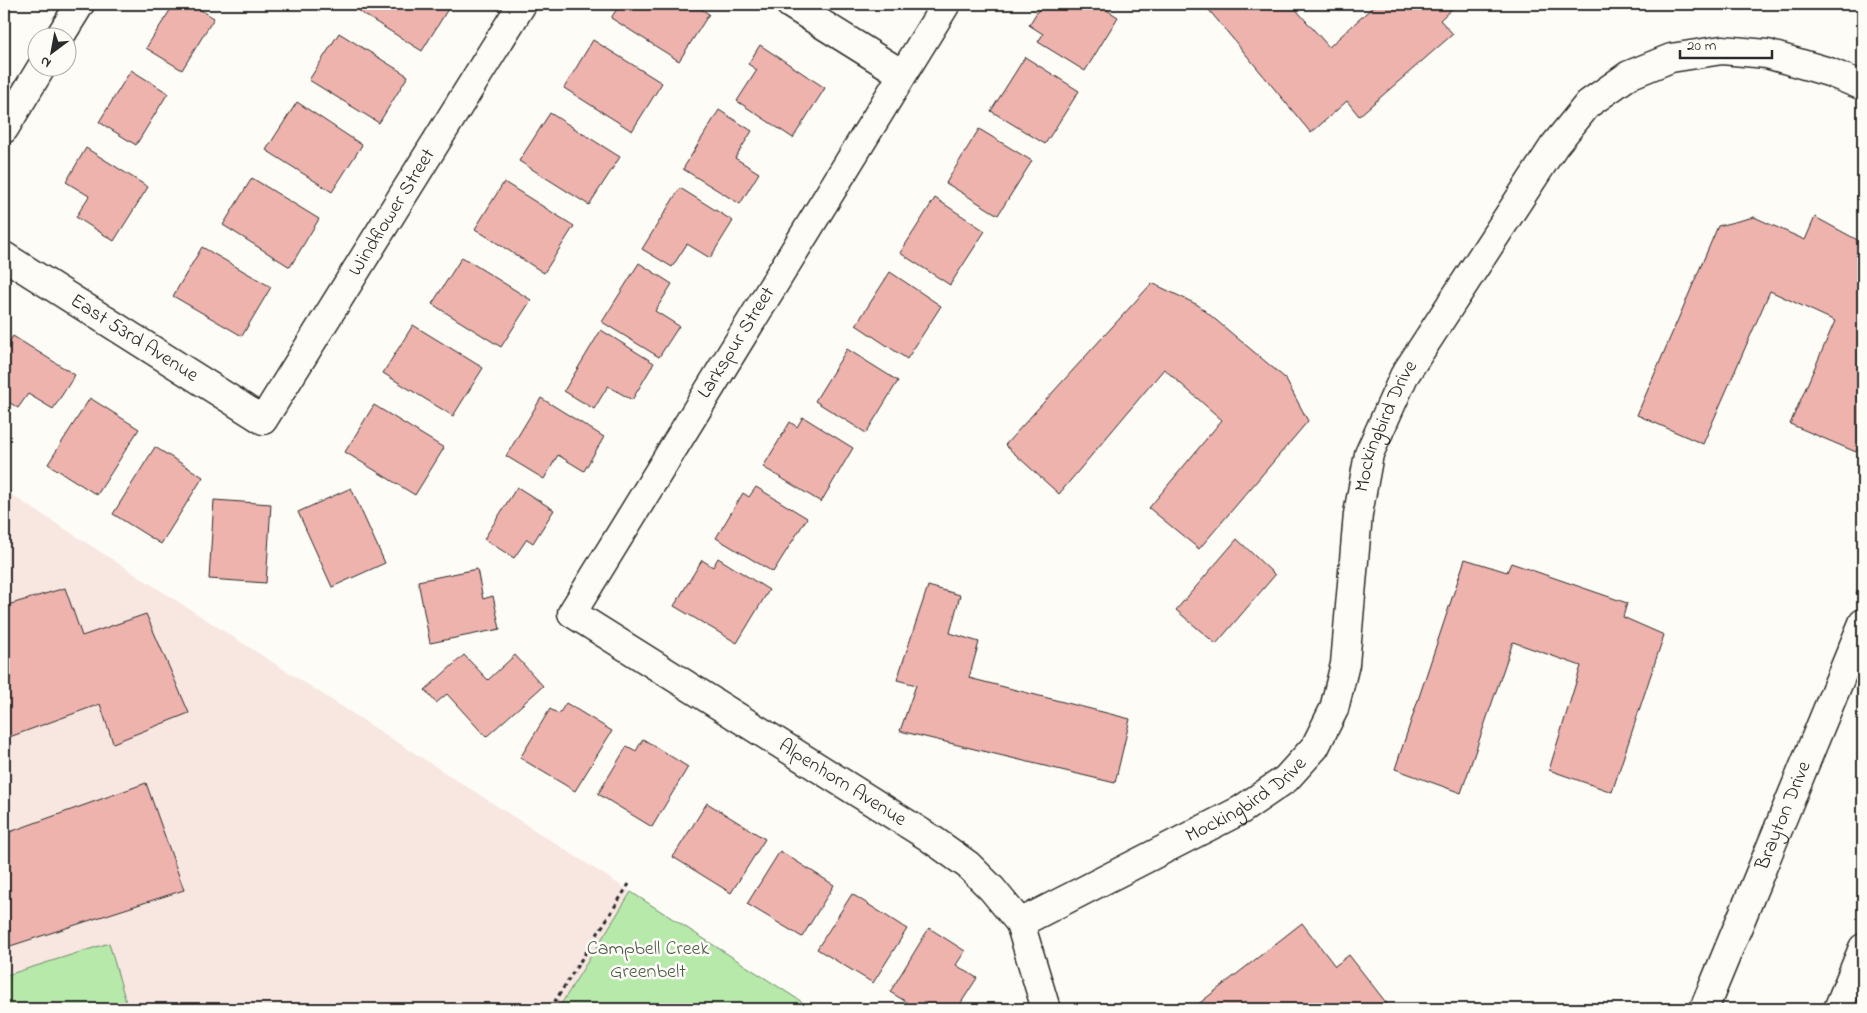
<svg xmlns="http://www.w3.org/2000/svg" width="1867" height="1013" viewBox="0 0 1867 1013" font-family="'Indie Flower',sans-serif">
<rect width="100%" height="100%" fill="#fdfcf7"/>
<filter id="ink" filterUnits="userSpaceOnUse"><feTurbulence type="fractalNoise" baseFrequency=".02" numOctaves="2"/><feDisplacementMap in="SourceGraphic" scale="10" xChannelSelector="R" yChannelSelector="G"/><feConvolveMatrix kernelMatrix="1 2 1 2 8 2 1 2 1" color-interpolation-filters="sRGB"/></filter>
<g filter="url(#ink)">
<path fill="#f8e6e1" d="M4 490 631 892 558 1009H4Z"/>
<path fill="#b6e9aa" stroke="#708a6a" d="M631 892 813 1009H558Z
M109 943 128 1009H4V976Z"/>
<path fill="#eeb3ad" stroke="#2b2b2b" d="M174 4H191L214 18 182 70 146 48Z
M358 4H451L422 51 355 9Z
M620 4H693L709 14 679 61 611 18Z
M1042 4H1097L1118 17 1085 71 1038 42 1043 34 1029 25Z
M1204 4H1291L1329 47 1376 4H1457L1440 20 1453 34 1359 116 1347 101 1311 133Z
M339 33 408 76 379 123 309 80Z
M593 40 662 83 632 131 564 88Z
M760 45 825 88 793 138 737 101 757 70 748 64Z
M1025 57 1079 91 1045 144 991 111Z
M131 70 168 93 136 145 99 122Z
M297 102 362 145 332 192 266 150Z
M719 110 752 131 735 158 759 173 740 204 683 169Z
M550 113 620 157 589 205 519 161Z
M979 129 1032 161 998 215 946 183Z
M86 148 148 187 114 241 76 217 89 196 66 182Z
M252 178 319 219 290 267 223 225Z
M504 182 574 226 544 273 475 229Z
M680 188 733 221 710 258 687 244 672 267 642 249Z
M935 198 985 231 950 285 900 253Z
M1754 217 1805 240 1815 217 1863 243V268L1862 272 1863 273V434L1856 452 1790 424 1835 321 1770 291 1703 444 1637 415 1718 226Z
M202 247 271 287 242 336 173 296Z
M462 257 531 300 501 347 432 304Z
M639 263 672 284 655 311 679 326 659 357 602 322Z
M890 272 941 306 907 359 856 325Z
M1152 283 1198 305 1285 378 1308 421 1199 549 1149 508 1222 420 1164 369 1059 494 1005 445Z
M413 325 483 368 453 416 383 373Z
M601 330 654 363 632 400 608 386 594 409 564 391Z
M13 336 75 375 53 409 28 394 18 408 4 399V350Z
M847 349 898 381 866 433 815 401Z
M90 398 139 429 97 495 48 464Z
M541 398 604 437 584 471 558 455 544 479 506 456Z
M374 405 444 448 415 495 345 452Z
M803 417 853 448 821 502 763 467 790 422 797 427Z
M155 447 203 477 161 544 113 514Z
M517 487 554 510 533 543 527 539 514 558 484 539Z
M756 487 807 518 773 572 716 538 743 493 749 497Z
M351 488 385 563 332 587 298 512Z
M214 500 271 504 266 583 209 579Z
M1237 539 1275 575 1216 644 1176 610Z
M718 558 769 590 737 643 674 606 702 560 713 567Z
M1465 559 1507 572 1511 563 1627 603 1623 617 1664 635 1612 792 1549 770 1581 666 1513 642 1461 793 1395 769Z
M477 569 483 599 493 596 500 629 430 643 418 581Z
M928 586 960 595 950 633 979 642 969 678 1130 719 1115 783 900 731 916 685 897 680Z
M65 588 82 636 146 614 189 713 113 743 100 704 4 739V606Z
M464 655 488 680 515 655 543 686 486 737 447 694 436 703 425 690Z
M566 703 612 731 575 791 520 758 550 709 559 714Z
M643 739 688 767 652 827 598 794 627 746 636 751Z
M146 783 184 890 4 948V834Z
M707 803 765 839 731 893 673 857Z
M780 851 834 885 802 937 747 904Z
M852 894 907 929 873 983 817 949Z
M1302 923 1335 966 1349 955 1391 1009H1192Z
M929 928 965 951 956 965 977 978 957 1009H918L890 992Z"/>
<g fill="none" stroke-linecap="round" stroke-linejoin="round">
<g stroke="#2b2b2b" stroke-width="31">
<g id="minor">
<path d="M790 4 902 74"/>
<path id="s1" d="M946 4 572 613 930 838 968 865 992 889 1020 923 1046 1009"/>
<path d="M59 38 80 4"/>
<path d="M4 129 41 68"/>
<path id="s2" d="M4 256 263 420 522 4"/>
<path id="s3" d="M1020 923 1241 810 1286 779 1315 747 1334 709 1345 664 1358 514 1369 454 1404 376 1554 146 1588 104 1629 75 1671 58 1722 50 1767 54 1829 72 1863 86"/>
</g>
</g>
<g stroke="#2b2b2b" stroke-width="31">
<g id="major">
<path id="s4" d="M1704 1009 1863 623"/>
</g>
</g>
<g stroke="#2b2b2b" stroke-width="31">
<path id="highway" d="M1838 1009 1863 948"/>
</g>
<path stroke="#2b2b2b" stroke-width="3" stroke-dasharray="4 4" stroke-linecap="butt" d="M1857 594 1863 579
M550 1009 629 884"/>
<use href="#minor" stroke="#fdfcf7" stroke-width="28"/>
<use href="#major" stroke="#fdfcf7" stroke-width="28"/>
<use href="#highway" stroke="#fdfcf7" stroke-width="28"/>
</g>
</g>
<g text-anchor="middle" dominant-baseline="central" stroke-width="5" stroke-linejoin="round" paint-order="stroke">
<g font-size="20" fill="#2b2b2b" stroke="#fdfcf7">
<text stroke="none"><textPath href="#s2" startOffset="551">Windflower Street</textPath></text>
<text stroke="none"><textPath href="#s2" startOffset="154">East 53rd Avenue</textPath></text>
<text transform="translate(737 343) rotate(-58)">Larkspur Street</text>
<text stroke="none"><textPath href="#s3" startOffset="678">Mockingbird Drive</textPath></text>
<text stroke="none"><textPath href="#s1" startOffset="1034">Alpenhorn Avenue</textPath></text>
<text stroke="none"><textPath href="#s3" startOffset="258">Mockingbird Drive</textPath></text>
<text stroke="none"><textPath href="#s4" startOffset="209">Brayton Drive</textPath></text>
</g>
<g font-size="20" fill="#4e5a4b" stroke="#fdfcf7">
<text x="648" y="949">Campbell Creek<tspan x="648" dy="23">Greenbelt</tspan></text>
</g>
</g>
<rect width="1867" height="1013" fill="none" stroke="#fdfcf7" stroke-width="20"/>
<rect x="10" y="10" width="1847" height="993" fill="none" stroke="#2b2b2b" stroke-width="2" filter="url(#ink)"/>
<g transform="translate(52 52) rotate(212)"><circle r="24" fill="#fdfcf7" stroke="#a9a8a5"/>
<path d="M0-4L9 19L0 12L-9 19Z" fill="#2b2b2b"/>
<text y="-8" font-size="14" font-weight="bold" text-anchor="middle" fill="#2b2b2b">N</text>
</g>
<path d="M1680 50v8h92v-8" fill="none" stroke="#2b2b2b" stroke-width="2.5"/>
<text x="1687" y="50" font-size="15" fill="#2b2b2b" stroke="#fdfcf7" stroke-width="4" paint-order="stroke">20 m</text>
</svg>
